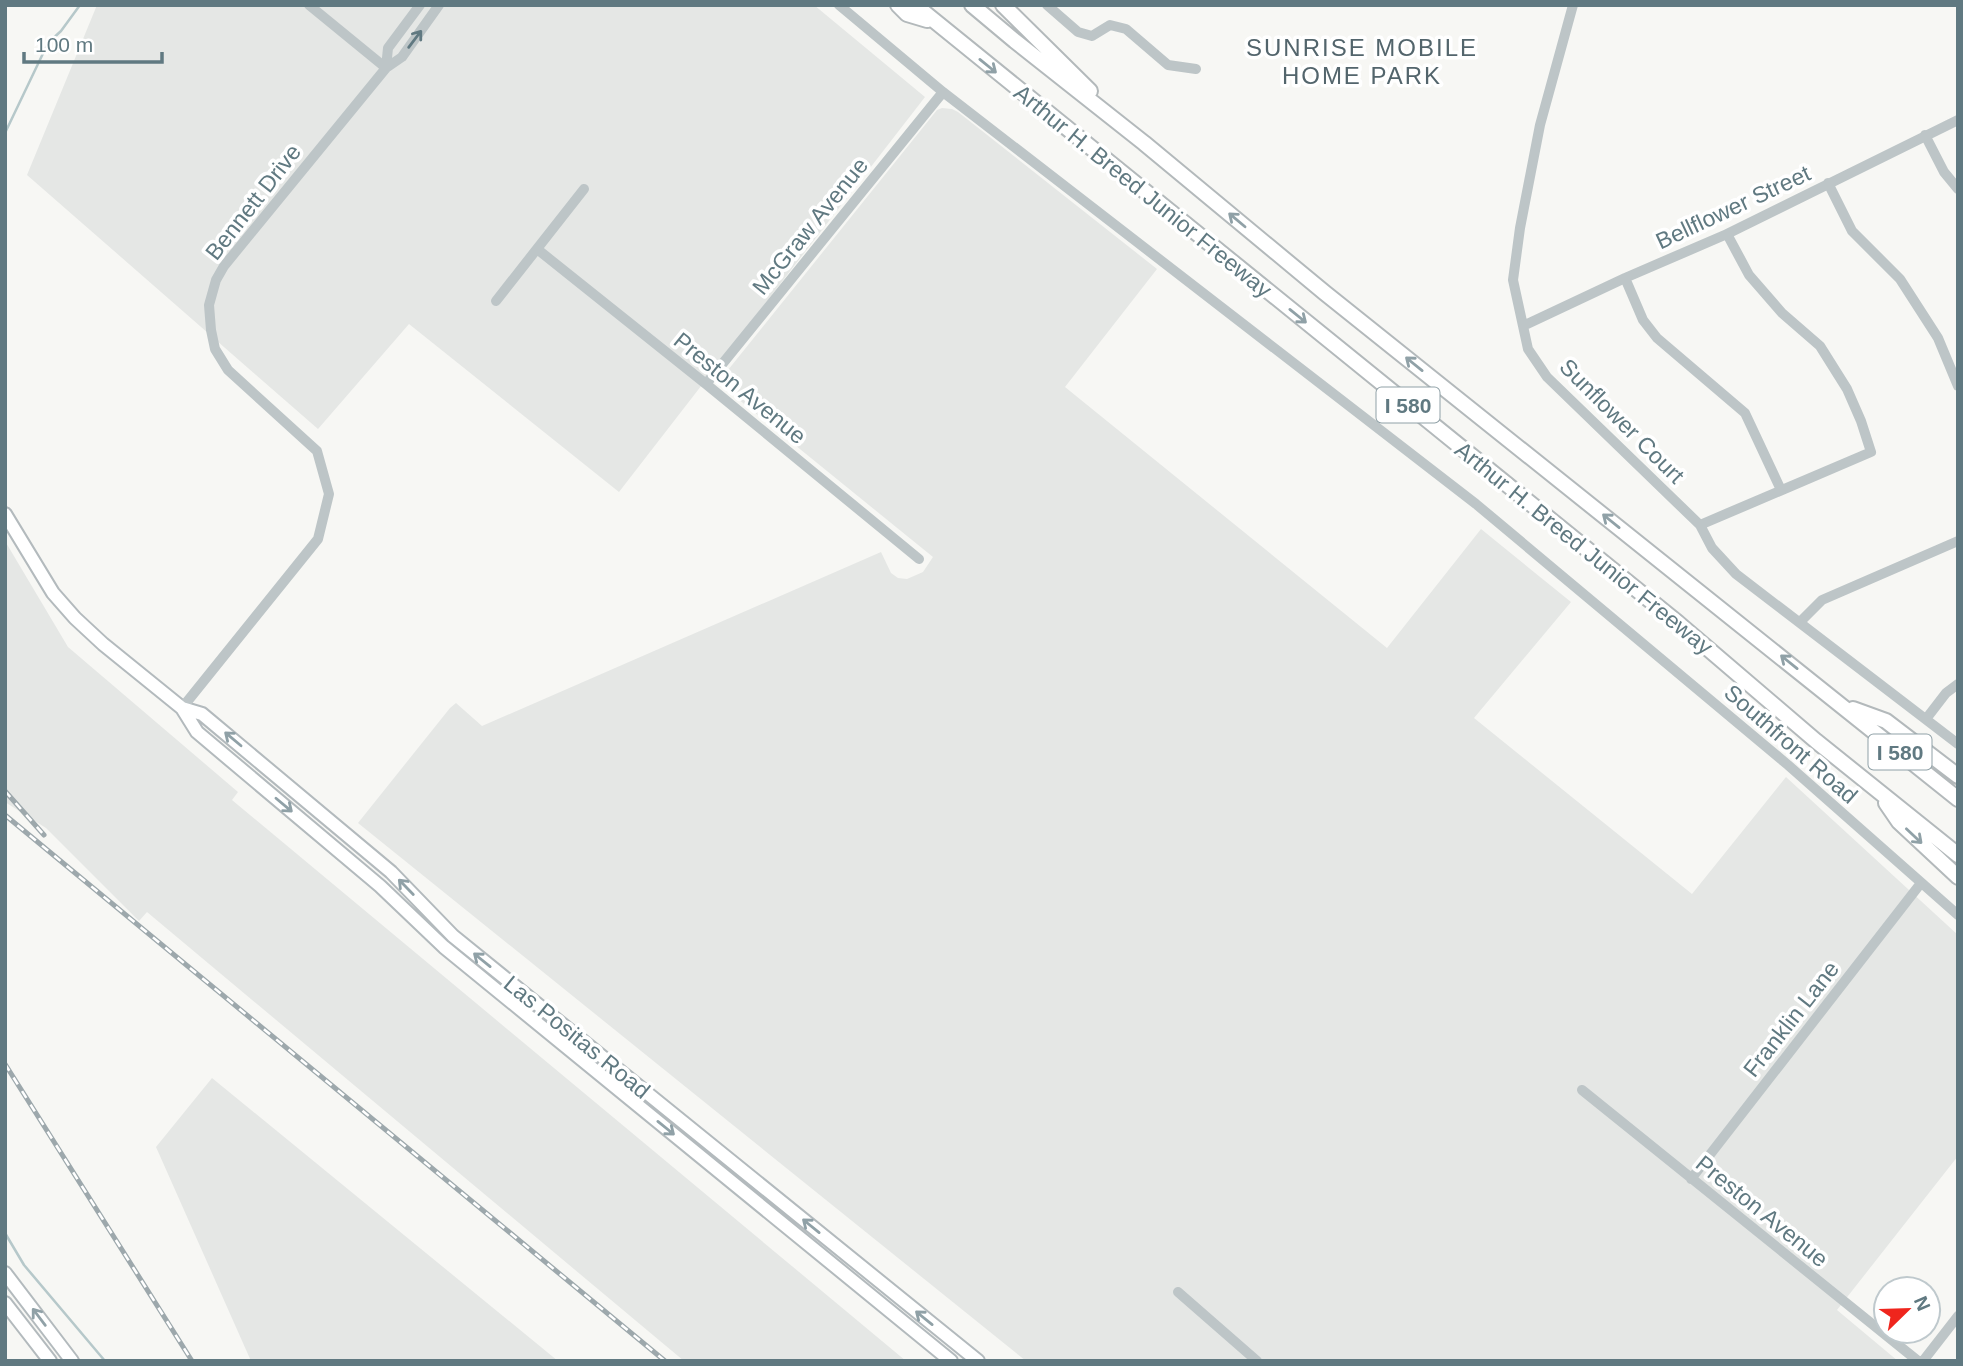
<svg xmlns="http://www.w3.org/2000/svg" width="1963" height="1366" viewBox="0 0 1963 1366" font-family="Helvetica,sans-serif">
<rect width="100%" height="100%" fill="#f7f7f4"/>
<path fill="#e5e7e5" d="M97 5H814L925 97 619 492 409 324 318 429 27 175Z
M942 108 952 109 958 112 1157 269 1065 387 1387 648 1481 529 1571 602 1474 718 1692 894 1786 777 1958 935V1156L1837 1310 1898 1361H1026L358 823 450 708 456 703 482 726 881 552 891 573 898 578 907 579 923 572 933 557 727 390 724 381 728 370 937 110Z
M5 541 68 647 238 792 232 800 906 1361H684L147 912 139 921 46 828 5 802Z
M212 1078 558 1361H251L156 1147Z"/>
<g fill="none" stroke-linecap="round" stroke-linejoin="round">
<path stroke="#b6c8ca" stroke-width="2.5" d="M5 133 48 43 61 31 80 5
M5 1233 24 1265 105 1361"/>
<g stroke="#b3babd" stroke-width="16">
<path id="major" d="M5 514 53 593 75 618 103 644 182 708 197 732 380 886 444 947 951 1361
M182 708 202 714 391 872 453 936 978 1361
M5 1273 72 1361
M5 1303 50 1361"/>
</g>
<g stroke="#b3b9bb" stroke-width="18">
<path id="highway" d="M898 5 907 14 927 20
M915 5 1678 623 1816 741 1958 855
M972 5 1015 41 1144 143 1325 293 1958 799
M1003 5 1090 91
M1853 709 1886 721 1958 776
M1886 803 1899 822 1958 877"/>
</g>
<path stroke="#bdc5c7" stroke-width="10" d="M309 5 386 68
M839 5 943 92 1476 504 1788 765 1958 915
M1047 5 1078 32 1092 36 1110 25 1126 29 1168 65 1196 69
M1573 5 1540 125 1520 228 1513 280 1528 349 1547 377 1700 525 1712 548 1736 574 1958 744
M386 68 388 48 420 5
M1925 135 1944 172 1958 189
M1828 183 1852 231 1900 279 1938 338 1958 386
M537 249 706 384 919 559
M1625 278 1643 320 1657 338 1745 413 1781 490
M496 301 584 189
M1523 326 1625 278 1727 234 1958 120
M706 384 943 92
M1700 525 1871 452 1861 421 1847 389 1820 346 1782 313 1749 275 1727 234
M1800 622 1822 600 1958 541
M182 708 318 539 329 494 317 451 228 370 215 349 211 330 209 305 216 280 224 266 386 68 402 57 439 5
M1926 719 1946 693 1958 684
M1582 1090 1918 1361
M1691 1179 1921 883
M1178 1292 1257 1361
M1923 1361 1958 1316"/>
<use href="#major" stroke="#fff" stroke-width="12"/>
<use href="#highway" stroke="#fff" stroke-width="14"/>
<g stroke="#9da8ac" stroke-width="5">
<path id="rail" d="M5 791 44 835
M5 815 665 1361
M5 1064 192 1361"/>
</g>
<use href="#rail" stroke="#fff" stroke-width="2.5" stroke-dasharray="8" stroke-linecap="butt"/>
</g>
<defs><path id="oneway-shaft" d="M-6 0H5M1.5-3L5.5 0L1.5 3" fill="none" stroke-width="1.6" stroke-linecap="round" stroke-linejoin="round" transform="scale(1.75)"/></defs>
<use stroke="#607981" href="#oneway-shaft" transform="translate(415 39) rotate(-53)"/>
<g stroke="#90a1a7">
<use href="#oneway-shaft" transform="translate(988 66) rotate(39)"/>
<use href="#oneway-shaft" transform="translate(1237 220) rotate(-140)"/>
<use href="#oneway-shaft" transform="translate(1298 316) rotate(39)"/>
<use href="#oneway-shaft" transform="translate(1414 364) rotate(-141)"/>
<use href="#oneway-shaft" transform="translate(1611 521) rotate(-141)"/>
<use href="#oneway-shaft" transform="translate(1789 662) rotate(-141)"/>
<use href="#oneway-shaft" transform="translate(233 739) rotate(-140)"/>
<use href="#oneway-shaft" transform="translate(284 805) rotate(40)"/>
<use href="#oneway-shaft" transform="translate(1914 836) rotate(43)"/>
<use href="#oneway-shaft" transform="translate(406 887) rotate(-134)"/>
<use href="#oneway-shaft" transform="translate(482 960) rotate(-141)"/>
<use href="#oneway-shaft" transform="translate(666 1128) rotate(39)"/>
<use href="#oneway-shaft" transform="translate(811 1226) rotate(-141)"/>
<use href="#oneway-shaft" transform="translate(39 1317) rotate(-127)"/>
<use href="#oneway-shaft" transform="translate(924 1318) rotate(-141)"/>
</g>
<g text-anchor="middle" dominant-baseline="central" stroke-width="7" stroke-linejoin="round" paint-order="stroke">
<g fill="#fff" stroke="#90a1a7" stroke-width="2">
<rect x="1376.5" y="387.5" width="63" height="35" rx="5"/>
<rect x="1868.5" y="734.5" width="63" height="35" rx="5"/>
</g>
<g font-size="21" font-weight="bold" fill="#607981">
<text x="1408" y="405">I 580</text>
<text x="1900" y="752">I 580</text>
</g>
<g font-size="23" fill="#607981" stroke="#fff">
<text transform="translate(1143 191) rotate(39)">Arthur H. Breed Junior Freeway</text>
<text transform="translate(253 202) rotate(-52)">Bennett Drive</text>
<text transform="translate(1733 207) rotate(-25)">Bellflower Street</text>
<text transform="translate(810 226) rotate(-51)">McGraw Avenue</text>
<text transform="translate(740 388) rotate(39)">Preston Avenue</text>
<text transform="translate(1622 421) rotate(45)">Sunflower Court</text>
<text transform="translate(1584 548) rotate(39)">Arthur H. Breed Junior Freeway</text>
<text transform="translate(1791 744) rotate(41)">Southfront Road</text>
<text transform="translate(1791 1019) rotate(-52)">Franklin Lane</text>
<text transform="translate(577 1037) rotate(39)">Las Positas Road</text>
<text transform="translate(1762 1211) rotate(39)">Preston Avenue</text>
</g>
<g font-size="24" letter-spacing="2" fill="#53656c" stroke="#fff">
<text x="1362" y="47">SUNRISE MOBILE<tspan x="1362" dy="28">HOME PARK</tspan></text>
</g>
</g>
<rect width="1963" height="1366" fill="none" stroke="#607981" stroke-width="14"/>
<g transform="translate(1907 1310) rotate(67)"><circle r="33" fill="#ffffff" stroke="#bfc9cd" stroke-width="2"/>
<path d="M0-5L12 26L0 18L-12 26Z" fill="#ef251d"/>
<text y="-10" font-size="19" font-weight="bold" text-anchor="middle" fill="#607981">N</text>
</g>
<path d="M24 52v10h138v-10" fill="none" stroke="#607981" stroke-width="3.5"/>
<text x="35" y="52" font-size="21" fill="#607981" stroke="#ffffff" stroke-width="5" paint-order="stroke">100 m</text>
</svg>
